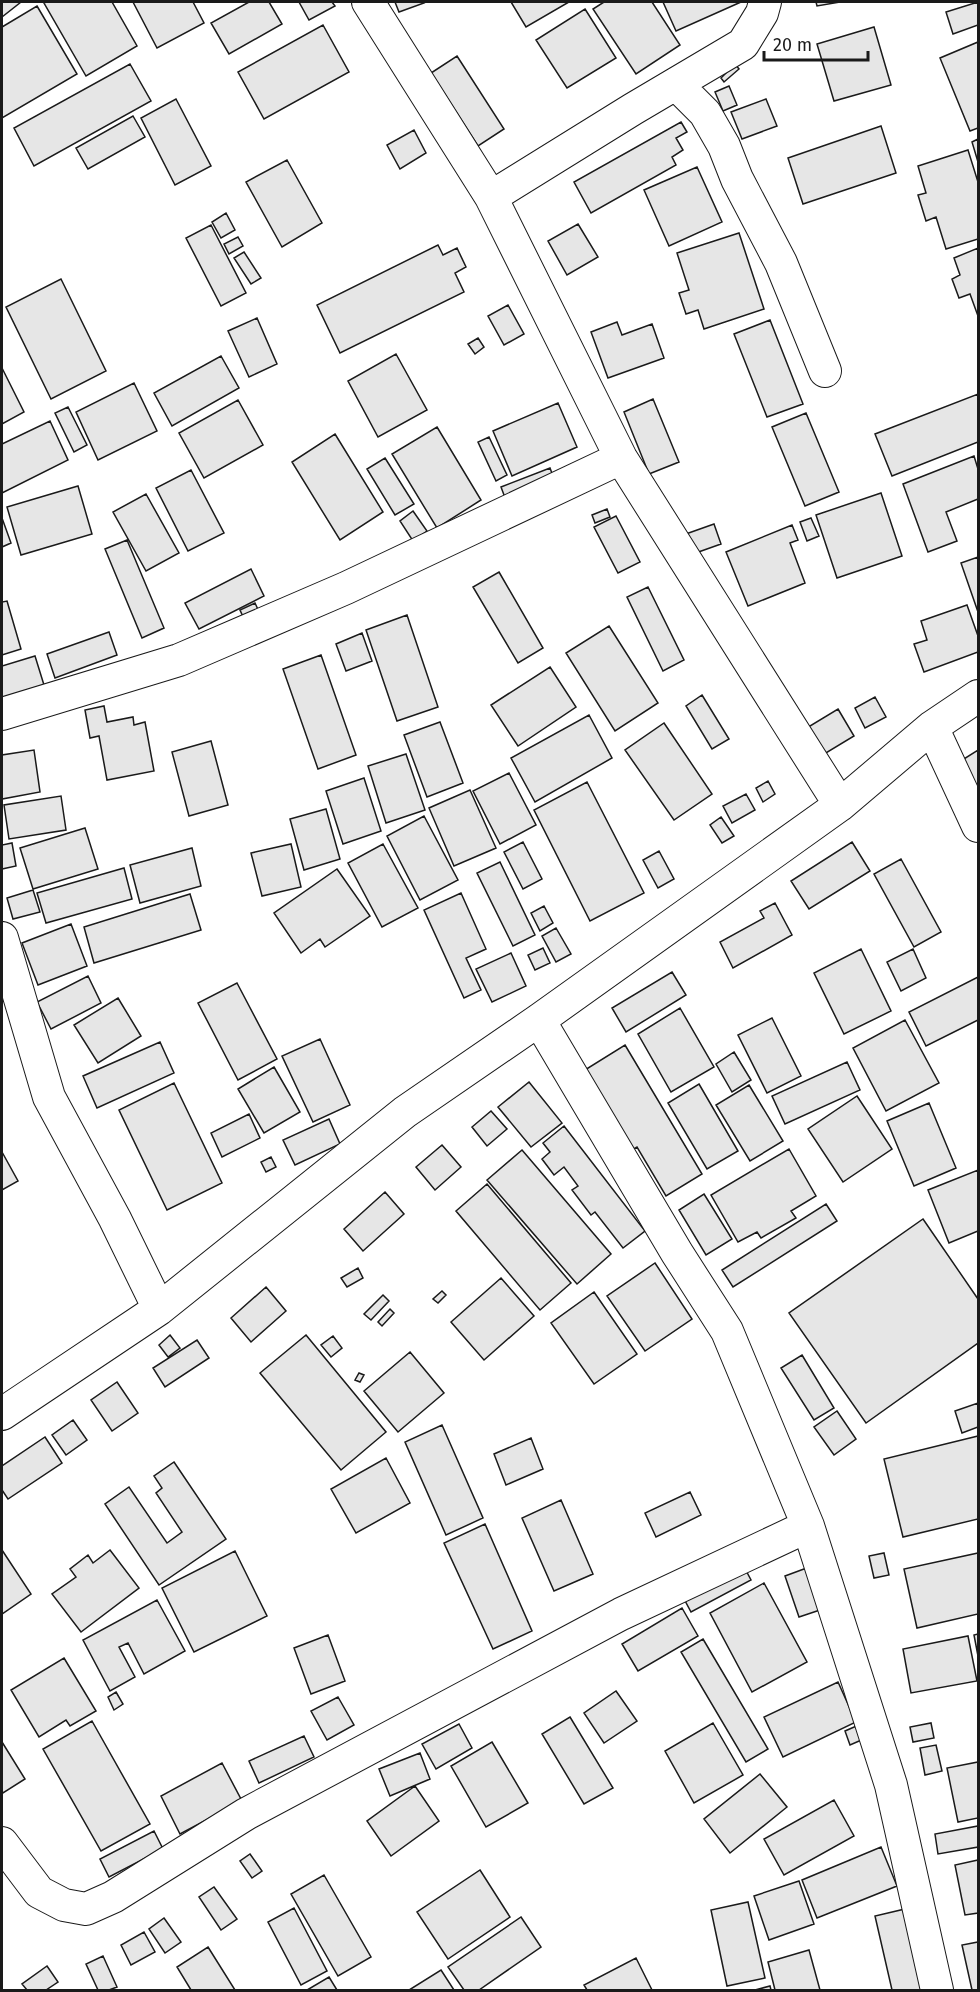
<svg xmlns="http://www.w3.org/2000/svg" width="980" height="1992" viewBox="0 0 980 1992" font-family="'Fira Sans',sans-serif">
<rect width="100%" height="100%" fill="#fff"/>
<path fill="#e6e6e6" stroke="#1a1a1a" stroke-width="1.5" d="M2 2H21L2 17Z
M46 2H112L137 46 86 76 44 3Z
M133 2H193L204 23 157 48Z
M249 2H269L282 24 229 54 211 23Z
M299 2H332L335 6 309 20Z
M395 2H423L424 3 399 12Z
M511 2H569L526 27Z
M604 2H652L680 45 636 74 593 9Z
M663 2H741L676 31Z
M816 2H840L817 6Z
M978 2V25L953 34 946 12Z
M37 6 77 74 2 118V27Z
M585 9 616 58 567 88 536 40Z
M323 25 349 72 264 119 238 72Z
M874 27 891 85 834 101 817 44Z
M978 42V128L970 131 940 58Z
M457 56 504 129 478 146 431 73Z
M130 64 151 101 34 166 14 128Z
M735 64 739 69 724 82 721 78Z
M729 86 737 105 723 111 715 92Z
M176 99 211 166 175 185 141 118Z
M766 99 777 126 742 139 731 112Z
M133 116 145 137 88 169 76 148Z
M681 122 687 132 676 138 683 150 672 157 676 165 591 213 574 182Z
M881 126 896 173 803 204 788 158Z
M414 130 426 153 400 169 387 145Z
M978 139V162L972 142Z
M968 150 978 182V239L946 249 936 217 926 221 918 195 926 193 918 166Z
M287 160 322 223 282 247 246 182Z
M697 167 722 222 669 246 644 190Z
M226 213 235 230 221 238 212 222Z
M578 224 598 257 567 275 548 241Z
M211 225 246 293 221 306 186 238Z
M739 233 764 309 704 329 698 310 686 314 679 293 689 290 677 253Z
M238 237 243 246 229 254 224 244Z
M438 245 443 255 457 248 466 267 455 273 464 292 340 353 317 305Z
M978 248V316L970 294 959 298 952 279 960 275 954 258Z
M244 252 261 278 251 284 234 258Z
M61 279 106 371 51 399 6 307Z
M508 305 524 334 504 345 488 316Z
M257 318 277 364 249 377 228 331Z
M770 320 803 404 767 417 734 334Z
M617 322 622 335 652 324 664 358 608 378 591 332Z
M478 338 484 347 475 354 468 344Z
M396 354 427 410 378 437 348 381Z
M221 356 239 388 172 426 154 393Z
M2 368 24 412 2 424Z
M134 383 157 431 98 460 76 412Z
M978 394V442L892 476 875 434Z
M653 399 679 462 649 474 624 412Z
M238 400 263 445 204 478 179 433Z
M558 403 577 447 512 476 493 431Z
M68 407 87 445 74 452 55 413Z
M806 413 839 492 805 506 772 427Z
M50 421 68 460 2 493V444Z
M437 427 481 500 437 528 392 454Z
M335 434 383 512 340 540 292 462Z
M489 437 507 475 496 481 478 442Z
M974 456 978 469V499L946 512 957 541 928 552 903 484Z
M385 458 414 504 395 515 367 469Z
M550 468 556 484 507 503 501 487Z
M191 470 224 533 188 551 156 488Z
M78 486 92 534 21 555 7 507Z
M881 493 902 556 837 578 816 515Z
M146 494 179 553 146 571 113 512Z
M607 509 610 517 595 523 592 515Z
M413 511 427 531 413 541 400 521Z
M616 516 640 562 618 573 594 527Z
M2 518 11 543 2 547Z
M811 518 819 536 807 541 800 522Z
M714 524 721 544 690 555 683 535Z
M792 525 798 540 790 543 805 583 748 606 726 552Z
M127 540 164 628 142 638 105 549Z
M978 557V612L961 563Z
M251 569 264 596 199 629 185 603Z
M499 572 543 648 518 663 473 587Z
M648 587 684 660 663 671 627 597Z
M7 601 21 649 2 655V602Z
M255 603 260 614 245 621 240 610Z
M967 605 978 636V652L924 672 914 644 927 640 921 621Z
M407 615 438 707 397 721 366 630Z
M609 626 658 703 615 731 566 653Z
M109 632 117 655 55 678 47 654Z
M362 633 372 661 346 671 336 644Z
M321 655 356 755 318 769 283 669Z
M35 656 44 685 2 698V666Z
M550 667 576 707 518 746 491 705Z
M702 695 729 739 712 749 686 706Z
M875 697 886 717 865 728 855 708Z
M104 706 107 722 133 717 134 725 145 722 154 771 107 780 99 736 90 738 85 710Z
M838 709 854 736 816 759 800 732Z
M589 715 612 758 535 802 511 758Z
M440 722 463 783 427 797 404 735Z
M664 723 712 794 674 820 625 750Z
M211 741 228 805 189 816 172 752Z
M34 750 40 792 2 799V755Z
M978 750V789L976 790 959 762Z
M406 754 425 810 386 823 368 766Z
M509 773 536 825 500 844 473 791Z
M364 778 381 831 343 844 326 791Z
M768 781 775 794 763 802 756 788Z
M587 782 644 893 590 921 534 810Z
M470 790 496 848 454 866 429 808Z
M746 794 755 810 732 823 723 806Z
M61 796 66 830 9 839 4 805Z
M326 809 340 859 304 870 290 819Z
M424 816 458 880 420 900 387 836Z
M721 817 734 836 722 843 710 825Z
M85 828 98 869 33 889 20 848Z
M523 842 542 879 523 889 504 852Z
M852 842 870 871 809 909 791 881Z
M12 843 16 866 2 869V845Z
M291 844 301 887 262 896 251 853Z
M383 844 418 908 382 927 348 863Z
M192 848 201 886 140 903 130 865Z
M659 851 674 879 658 888 643 860Z
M901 859 941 932 914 947 874 874Z
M500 862 535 935 513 946 477 873Z
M124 868 132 899 46 923 37 893Z
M337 869 370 916 325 947 320 939 301 953 274 913Z
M33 890 40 912 13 919 7 898Z
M461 893 486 949 466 958 481 990 464 998 424 910Z
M190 894 201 930 94 963 84 927Z
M775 903 792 935 733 968 720 942 764 918 760 911Z
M544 906 553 923 540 931 531 913Z
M71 924 87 966 38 985 22 943Z
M556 928 571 954 556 962 542 936Z
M543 948 550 963 535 970 528 955Z
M861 949 891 1011 844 1034 814 973Z
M913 949 926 978 901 991 887 962Z
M511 953 526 986 492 1002 476 969Z
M672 972 686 995 626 1032 612 1008Z
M88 976 101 1003 51 1029 37 1002Z
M978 977V1020L926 1046 909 1012Z
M237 983 277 1059 238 1080 198 1003Z
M118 998 141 1036 98 1063 74 1025Z
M680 1008 714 1067 671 1092 638 1034Z
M772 1018 801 1076 767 1093 738 1035Z
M905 1020 939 1083 886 1111 853 1048Z
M320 1039 350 1105 313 1122 282 1056Z
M160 1042 174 1073 97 1108 83 1076Z
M625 1045 702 1174 666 1196 637 1147 627 1153 580 1073Z
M734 1052 751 1080 732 1092 716 1064Z
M847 1062 860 1090 785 1124 772 1096Z
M274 1067 300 1112 264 1133 238 1089Z
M529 1082 562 1123 531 1147 498 1107Z
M174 1083 222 1183 167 1210 119 1110Z
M699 1084 738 1151 707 1169 668 1103Z
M749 1085 783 1141 750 1161 716 1105Z
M857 1096 892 1149 843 1182 808 1129Z
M929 1103 956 1168 914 1186 887 1121Z
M491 1111 507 1129 487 1146 472 1127Z
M249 1114 260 1138 222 1157 211 1133Z
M329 1119 340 1144 295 1165 283 1140Z
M564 1126 645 1231 623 1248 595 1212 591 1215 572 1190 578 1186 564 1167 554 1175 542 1159 550 1152 543 1143Z
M442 1145 461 1167 435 1190 416 1167Z
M789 1149 816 1196 791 1211 796 1218 761 1238 757 1232 738 1242 711 1195Z
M522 1150 611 1254 577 1284 487 1180Z
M2 1152 18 1181 2 1190Z
M271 1157 276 1167 266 1172 261 1162Z
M978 1170V1231L949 1243 928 1190Z
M487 1184 571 1283 540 1310 456 1211Z
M385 1192 404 1214 363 1251 344 1229Z
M704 1194 732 1239 706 1255 679 1210Z
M826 1204 837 1221 733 1287 722 1270Z
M923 1219 978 1299V1343L866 1423 789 1313Z
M655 1263 692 1319 645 1351 607 1296Z
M358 1268 363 1278 347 1287 341 1278Z
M501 1278 534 1316 484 1360 451 1322Z
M266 1287 286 1311 251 1342 231 1318Z
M442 1291 446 1295 438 1303 433 1299Z
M594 1292 637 1354 594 1384 551 1323Z
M383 1295 389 1301 371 1320 364 1314Z
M390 1309 394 1313 382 1326 378 1322Z
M170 1335 180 1348 168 1357 159 1345Z
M306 1335 386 1432 341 1470 260 1373Z
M333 1336 342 1348 331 1357 321 1345Z
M197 1340 209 1358 165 1387 153 1368Z
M410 1352 444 1393 398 1432 364 1391Z
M802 1355 834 1408 814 1420 781 1368Z
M359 1373 364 1375 360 1382 355 1380Z
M117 1382 138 1413 112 1431 91 1400Z
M978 1403V1427L962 1433 955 1411Z
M837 1411 856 1439 834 1455 814 1427Z
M73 1420 87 1440 66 1455 52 1435Z
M442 1425 483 1518 446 1535 405 1442Z
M978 1436V1519L903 1537 884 1459Z
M45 1437 62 1463 8 1499 2 1490V1466Z
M531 1438 543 1469 506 1485 494 1454Z
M386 1458 410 1503 356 1533 331 1489Z
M174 1462 226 1539 159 1585 105 1504 129 1487 167 1543 182 1532 156 1493 162 1488 154 1476Z
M690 1492 701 1515 656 1537 645 1513Z
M561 1500 593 1574 554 1591 522 1518Z
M485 1524 532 1631 493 1649 444 1543Z
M2 1550 31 1594 2 1614Z
M110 1550 139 1588 81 1632 52 1594 76 1577 70 1569 88 1555 93 1563Z
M235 1551 267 1616 194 1652 162 1588Z
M884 1553 889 1575 874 1578 869 1556Z
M978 1553V1614L917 1628 904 1569Z
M742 1563 751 1580 691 1612 682 1595Z
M812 1566 826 1608 799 1617 785 1576Z
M764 1583 807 1662 752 1692 710 1613Z
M157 1600 185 1651 144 1674 128 1643 119 1647 135 1677 110 1691 83 1640Z
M682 1608 698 1636 638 1671 622 1644Z
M978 1634V1656L974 1635Z
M328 1635 345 1681 311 1694 294 1648Z
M968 1636 977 1681 911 1693 903 1649Z
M703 1639 768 1749 746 1762 681 1652Z
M64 1658 96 1711 70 1726 66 1720 39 1737 11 1690Z
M838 1682 856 1722 783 1757 764 1717Z
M616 1691 637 1721 604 1743 584 1713Z
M116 1692 123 1704 114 1710 108 1697Z
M338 1697 354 1725 327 1740 311 1711Z
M570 1717 613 1788 584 1804 542 1734Z
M92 1721 150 1824 101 1851 43 1749Z
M713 1723 743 1775 694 1803 665 1751Z
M931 1723 934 1738 913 1742 910 1727Z
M459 1724 472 1748 436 1769 422 1744Z
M861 1724 866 1738 850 1745 845 1731Z
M304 1736 314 1757 259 1783 249 1761Z
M2 1742 25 1779 3 1793 2 1791Z
M492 1742 528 1803 486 1827 451 1766Z
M936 1745 942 1771 925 1775 920 1748Z
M420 1753 430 1779 390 1796 379 1769Z
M978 1762V1818L958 1822 947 1768Z
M222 1763 242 1801 180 1834 161 1796Z
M760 1774 787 1807 730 1853 704 1819Z
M415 1786 439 1821 391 1856 367 1821Z
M834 1800 854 1836 784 1875 764 1839Z
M978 1826V1847L938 1854 935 1834Z
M154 1831 163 1849 109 1877 100 1859Z
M881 1847 897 1886 817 1918 802 1880Z
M250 1854 262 1871 252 1878 240 1861Z
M978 1860V1913L965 1915 955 1865Z
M480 1870 510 1917 448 1959 417 1912Z
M324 1875 371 1957 338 1976 291 1894Z
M799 1881 814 1924 769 1940 754 1896Z
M214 1887 237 1919 221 1930 199 1897Z
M748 1902 765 1978 727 1986 711 1910Z
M294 1908 327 1971 301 1985 268 1922Z
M905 1909 924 1990H892L875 1916Z
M521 1917 541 1947 479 1990H464L448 1967Z
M164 1918 181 1942 165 1953 149 1929Z
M144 1932 155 1952 131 1965 121 1945Z
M978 1942V1990H972L962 1945Z
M208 1947 235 1990H191L177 1967Z
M809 1950 820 1990H775L768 1962Z
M103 1956 117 1987 109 1990H98L86 1964Z
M636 1958 652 1990H587L584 1985Z
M47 1966 58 1982 46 1990H27L22 1984Z
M441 1970 454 1990H409Z
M329 1977 337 1990H307Z
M770 1986 771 1990H755Z"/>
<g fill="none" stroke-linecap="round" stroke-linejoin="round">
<g stroke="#1a1a1a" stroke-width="34">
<path id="minor" d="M368 2 491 197 621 458 840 805
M676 84 705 113 724 146 737 179 781 263 825 371
M491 197 633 109 743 44 762 13 765 2
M2 714 179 660 346 588 621 458
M932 727 978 826
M2 938 49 1097 115 1219 159 1309
M539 1020 677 1253 727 1331 808 1526 891 1785 937 1990
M2 1414 159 1309 405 1112 539 1020 840 805 932 727 978 696
M2 1843 39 1892 64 1905 86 1909 113 1897 246 1814 621 1614 808 1526"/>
</g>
<use href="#minor" stroke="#fff" stroke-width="32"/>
</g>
<rect width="980" height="1992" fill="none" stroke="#1a1a1a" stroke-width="6"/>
<path d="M764 51v9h104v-9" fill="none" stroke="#1a1a1a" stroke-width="3"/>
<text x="773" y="51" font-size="18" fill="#1a1a1a" stroke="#ffffff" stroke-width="4.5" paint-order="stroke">20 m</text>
</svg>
